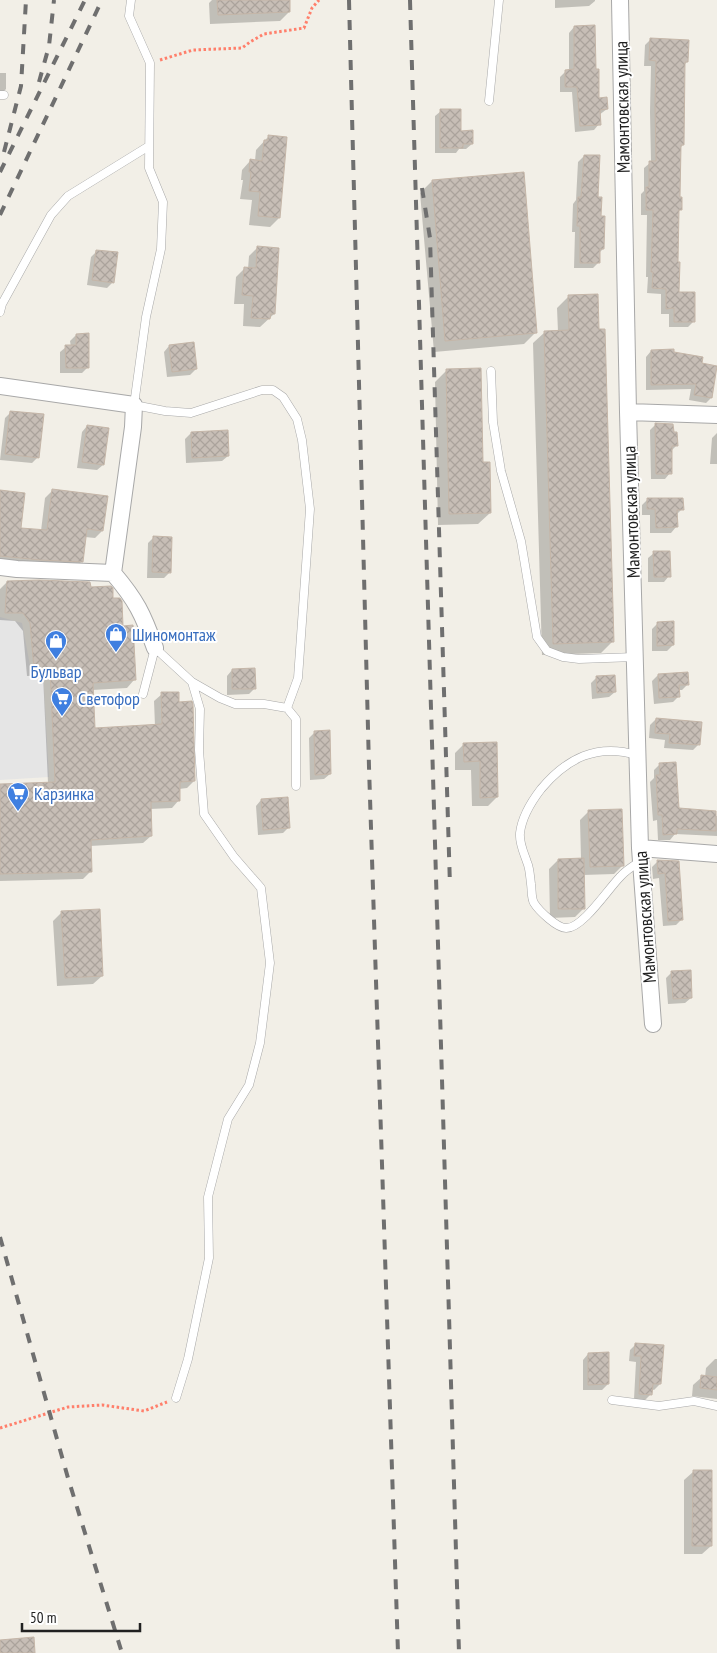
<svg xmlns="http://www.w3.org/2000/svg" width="717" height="1653" viewBox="0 0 717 1653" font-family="'PT Sans Narrow',sans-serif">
<defs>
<pattern id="building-cross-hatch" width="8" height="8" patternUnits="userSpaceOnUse" patternTransform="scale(1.25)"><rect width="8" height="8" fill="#c7beb6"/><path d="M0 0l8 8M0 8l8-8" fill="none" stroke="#aba39c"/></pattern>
</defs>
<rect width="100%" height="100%" fill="#f2efe7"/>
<path fill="#e5e5e5" d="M0 617 22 623 31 671H43L49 777 0 780Z"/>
<path fill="#0003" d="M212 0H288L289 12 280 21 210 24 209 3Z
M555 0H595V1L589 6 555 8Z
M574 27 595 70 598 99 607 109 599 115V124L594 130 575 132 572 92H560V77L566 71H569V33Z
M650 40 687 62 684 65 683 145 680 148 679 198 681 209 678 212 677 293 694 321 688 327H669V314H661V294L647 293 648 277H646L647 215H641V194L644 191V168L651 162 650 112 651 66H644L645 45Z
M0 73H6V89L3 92H0Z
M441 111 472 144 466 149H459L456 153H435V116Z
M268 137 286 138 279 218 270 227 249 225 252 200 240 199 243 180H241L242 170 250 161H255L256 150Z
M584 156 597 198 603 249 599 253V262L593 268H574L575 232H572L573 204 576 200 578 162Z
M523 174 536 332 524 344 434 352 420 193 432 181Z
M257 248 274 314 260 327 243 326 244 304H234L236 277 244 269H248L249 256Z
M97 251 113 282 107 288 87 285 91 257Z
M568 297 613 641 601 653 542 655 533 343 545 332H558L557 308Z
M76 335 88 367 82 373H60V352L66 347H71L70 341Z
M169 346 196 369 190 375 167 377 164 352Z
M651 351 673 353 700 364 711 398 706 403 689 400 691 389 646 390V357Z
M447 370 482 463 490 513 478 524 438 525 435 382Z
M11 412 38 457 32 463 0 460 5 418Z
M656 424 676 446 670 452V473L665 479H651L650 430Z
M87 426 103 465 97 470 77 468 82 432Z
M191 433 228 456 222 461 186 463 185 439Z
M717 433V464H710L712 438Z
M53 490 102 531 95 538 85 537 82 561 75 568 0 563V491L19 529 41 531 45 498Z
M647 500 682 509 676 515V527L671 533H650V515H642V505Z
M153 538 170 572 164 578H147L148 543Z
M654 553 669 576 664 582H648V558Z
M7 582 89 589 112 600 122 627 134 680 127 688 92 690 93 729 155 726 154 701 162 694 194 781 187 788 179 789V800L172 808 150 809 151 836 143 843 90 846 91 871 83 879 0 881V786L48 783 43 675 27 676 23 631 15 621 0 620V589Z
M658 623 673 645 667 651H652V629Z
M232 670 255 688 249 694 227 695V676Z
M658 675 688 684 682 690H678V697L673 702 654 704 652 681Z
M597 677 615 692 609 697 592 699 591 683Z
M656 719 698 745 693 750 664 748 665 740 649 738 650 725Z
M315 732 330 774 324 779 310 780 309 738Z
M496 743 497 797 488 806H472L471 770H455V753L464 744Z
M660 764 678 809 715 812V816H717V836L675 834 670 840H658L657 820 653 821 650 782 654 778V770Z
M261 800 289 827 283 833 258 835 256 806Z
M589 811 623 865 614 874 583 875 584 908 575 917 550 918 549 869 558 860 581 859 580 820Z
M658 861 678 862 682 919 676 925 663 926 659 878 653 879 652 867Z
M62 912 102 976 93 984 57 986 53 921Z
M672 972 691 998 685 1003 668 1004 666 978Z
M636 1344 660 1384 654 1390 651 1389V1394L645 1400 634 1399 636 1362 629 1361 630 1350Z
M588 1354 608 1384 602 1390H583V1360Z
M715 1359H717V1399L692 1396 693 1385 702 1377H705L706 1368Z
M693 1472 711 1546 702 1554H684V1480Z"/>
<path fill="url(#building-cross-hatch)" stroke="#c5b6a8" d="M217 0H290V12L218 15Z
M595 25 596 69H599V98L607 97 608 109 600 110 601 125 580 126 577 87H565V70L574 69V26Z
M650 38 689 40 688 62H685L684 145H681L680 197H682V210H679L678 262H680L679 292H695V322H674V308L666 309V289L652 288 653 272H651L653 210H646V187H649V161H656L655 105 656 61 649 60Z
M440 109H461V131L473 130V144H463V148H440Z
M268 135 287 137 280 218 258 216 260 192 249 191 251 172H249L250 159 262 161 264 140H268Z
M584 155H600L598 197H602L601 216H605L604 249H600V263H580V226H577L578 197H581Z
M524 172 537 333 445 341 432 180Z
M257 246 279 248 275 314H271L270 319 251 318 253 296 242 295 244 267 256 268Z
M96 250 118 252 114 283 92 280Z
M598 294 599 329H605L614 642 553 644 544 331 569 330 568 295Z
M89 333V368H66L65 345H76V334Z
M194 342 197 369 172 372 169 345Z
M674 349V352L703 357 702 363 717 366 712 398 694 395 696 384 651 385V350Z
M481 368 483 462H490L491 513 449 514 446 369Z
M10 411 44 414 39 458 5 454Z
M655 423 673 424 674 432H677L678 446H672V474H656Z
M87 425 109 428 104 465 82 462Z
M228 430 229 456 192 458 191 432Z
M52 489 108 496 103 531 87 529 83 562 40 560 0 556V490L25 493 21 528 47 530Z
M647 498H683L684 510H677L678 527 656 528 655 509H647Z
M153 536 172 537 171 573 152 572Z
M653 551H670L671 577H654Z
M39 580 90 582 91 587 111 586 113 588V598H120L122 601 123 626 133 625 136 680 93 683 95 728 162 724 161 692H179V702L192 701 193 704 195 781 180 782V801L151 802 152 836 91 840 92 872 0 874V784L55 782 50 668 34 669 30 623 23 613H5L7 581Z
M674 621V645L657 646V622Z
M255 668 256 689H232V669Z
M688 672 689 685H679L680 697 659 698 658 674Z
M615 675 616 692 597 693 596 676Z
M656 718 702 722 700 745 669 743 670 734 655 733Z
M330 730 331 774 315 775 314 731Z
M497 742 498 797 480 798V761L464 762 463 743Z
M676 762 679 808 716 811V831L677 829V834L663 835 662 815H658L656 775H660L659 763Z
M288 797 290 828 263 830 261 799Z
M622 809 624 866 590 867 588 810Z
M584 858 585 909H558V859Z
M657 860 679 861 683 920 668 921 665 873 658 874Z
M100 909 103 976 65 978 61 911Z
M691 970 692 998 673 999 671 971Z
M635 1343 664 1345 661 1384H653L652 1395 639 1394 641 1356H634Z
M609 1352V1384L588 1385V1353Z
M701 1375 717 1377V1390L700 1388Z
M693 1470H712V1546H692Z
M34 1637 35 1653H0V1640Z"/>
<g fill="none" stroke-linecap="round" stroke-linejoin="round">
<g stroke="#a8a8a8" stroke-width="9">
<path id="service" d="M131 0 129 16 150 63 149 168 163 202 161 249 146 317 134 405 165 411 191 413 262 390H273L283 397 297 419 302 440 310 509 298 678 287 708
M0 95H4
M489 101 499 0
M0 312 2 304 51 215 68 196 149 146
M491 371 493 422 501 471 521 541 537 637 547 651 563 657 579 659 635 657
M192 682 220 698 235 704H264L287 708 296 719V786
M143 694 155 648 192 682 200 709 199 750 204 814 234 857 261 888 270 963 260 1043 249 1085 228 1119 208 1197 209 1258 188 1359 176 1398
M637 755C597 743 567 758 541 789 531 802 522 816 520 833 519 843 524 853 527 862 530 869 530 877 531 884 532 890 531 898 534 903 539 911 557 928 566 928 582 929 608 889 620 877 626 870 633 866 641 861
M612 1400 659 1406 694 1401 717 1406"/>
</g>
<g stroke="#a8a8a8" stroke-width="18">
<path id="minor" d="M620 0 628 412 640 848 653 1024
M0 386 134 405 133 427 113 573
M628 412 717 415
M0 567 17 569 113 573C136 600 143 614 155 648
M640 848 717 854"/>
</g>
<path stroke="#ff7f6b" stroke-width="3" stroke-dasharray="2.5 2.5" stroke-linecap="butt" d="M160 60 193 50 242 48 250 42 264 34 304 28 312 8 319 0
M0 1428 68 1407 102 1405 144 1411 167 1402"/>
<use href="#service" stroke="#fff" stroke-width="8"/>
<use href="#minor" stroke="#fff" stroke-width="16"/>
<path stroke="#6f6f6f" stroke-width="4" stroke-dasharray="10 10" stroke-linecap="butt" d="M349 0 369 767 398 1653
M410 0 459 1653
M39 82 49 46 54 0
M4 152 21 86 26 0
M0 172 85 0
M422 188 430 238 450 886
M0 215 102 0
M0 1237 68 1478 122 1653"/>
</g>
<defs>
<g id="shop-pin" transform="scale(1.125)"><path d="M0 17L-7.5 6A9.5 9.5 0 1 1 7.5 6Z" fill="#3f7fe0" stroke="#fff"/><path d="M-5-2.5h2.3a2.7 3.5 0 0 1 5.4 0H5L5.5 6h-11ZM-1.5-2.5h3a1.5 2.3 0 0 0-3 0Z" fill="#fff"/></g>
<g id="supermarket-pin" transform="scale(1.125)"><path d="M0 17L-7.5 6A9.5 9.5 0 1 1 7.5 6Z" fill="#3f7fe0" stroke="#fff"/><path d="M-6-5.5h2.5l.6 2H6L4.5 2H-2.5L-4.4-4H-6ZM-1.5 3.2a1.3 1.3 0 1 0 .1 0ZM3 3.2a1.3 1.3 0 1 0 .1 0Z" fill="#fff"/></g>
</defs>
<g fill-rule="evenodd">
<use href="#shop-pin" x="116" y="634"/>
<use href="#shop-pin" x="56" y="641"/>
<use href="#supermarket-pin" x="62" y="698"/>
<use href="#supermarket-pin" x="18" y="793"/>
</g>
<g text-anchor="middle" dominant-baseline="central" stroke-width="4" stroke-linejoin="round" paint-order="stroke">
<g font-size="18" fill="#212121" stroke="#fff">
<text transform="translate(622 107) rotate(-91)">Мамонтовская улица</text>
<text transform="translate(631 512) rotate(-92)">Мамонтовская улица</text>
<text transform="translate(645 917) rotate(-94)">Мамонтовская улица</text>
</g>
<g font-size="18" fill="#366cbe" stroke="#fff" text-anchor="start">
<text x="132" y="634">Шиномонтаж</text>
<text x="56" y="671" text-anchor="middle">Бульвар</text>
<text x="78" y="698">Светофор</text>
<text x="34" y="793">Карзинка</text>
</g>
</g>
<path d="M22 1623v8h118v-8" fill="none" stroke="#212121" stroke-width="2.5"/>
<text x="30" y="1623" font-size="15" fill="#212121" stroke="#ffffff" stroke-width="4" paint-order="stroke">50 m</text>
</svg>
